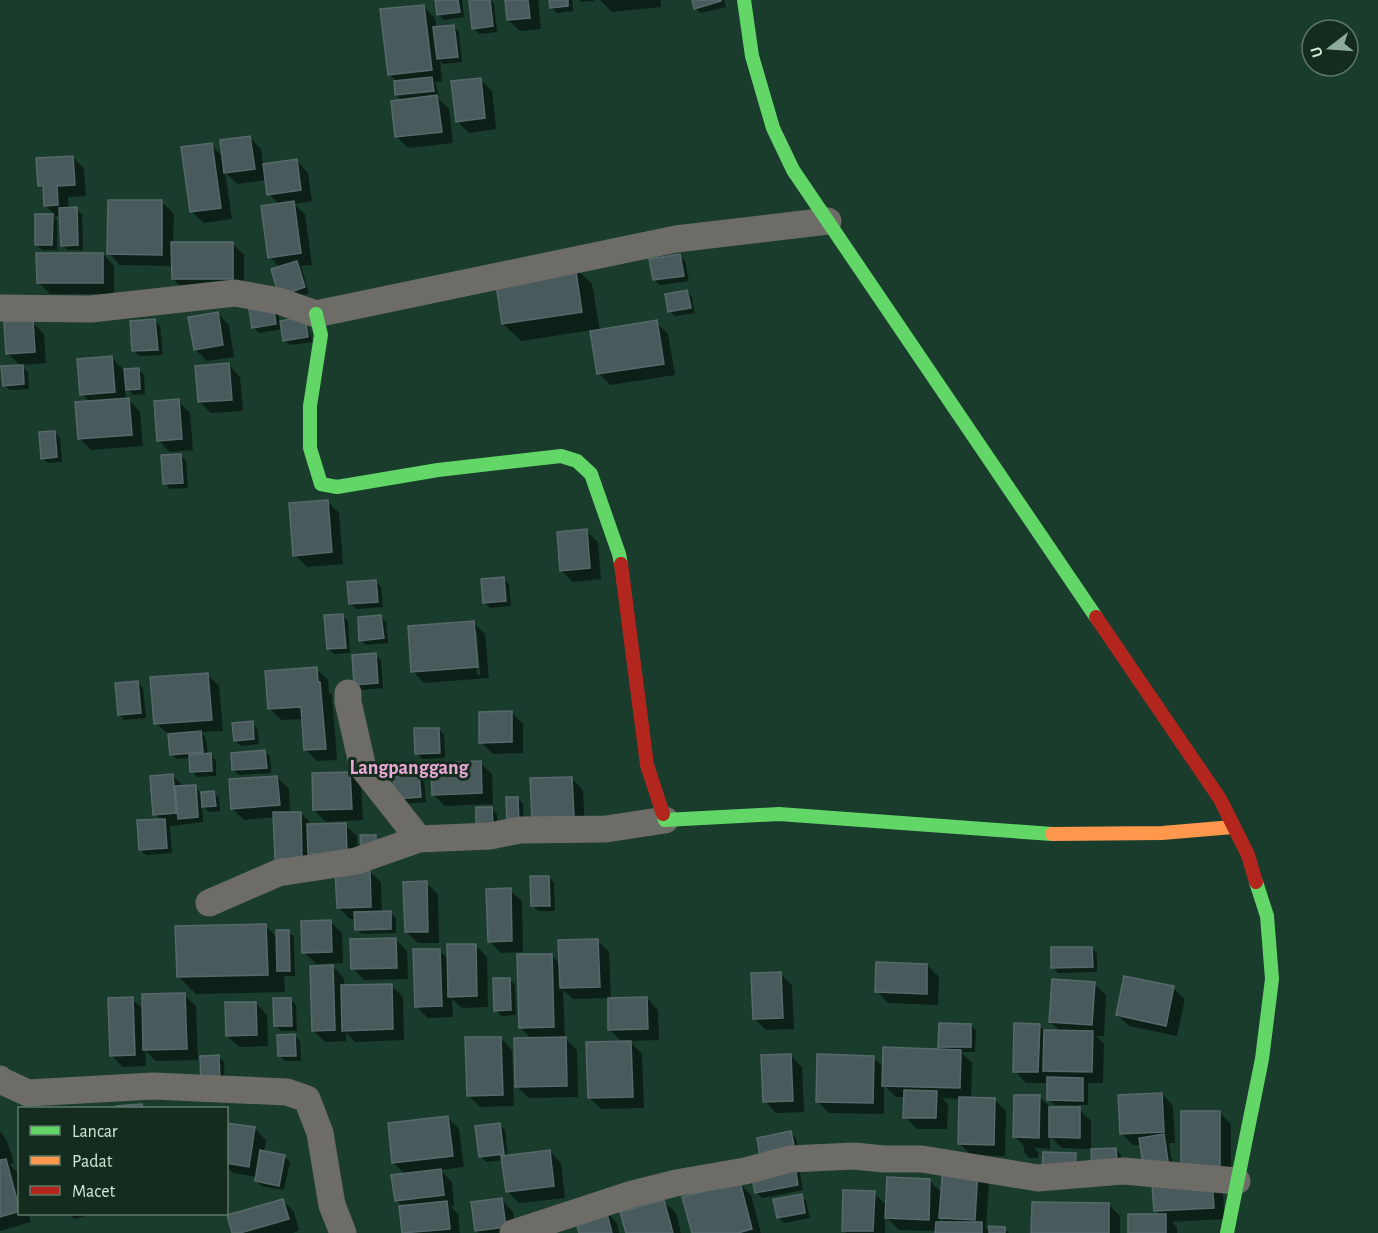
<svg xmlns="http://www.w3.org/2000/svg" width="1378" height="1233" viewBox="0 0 1378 1233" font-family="'Alegreya Sans',sans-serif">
<rect width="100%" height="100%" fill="#193c2d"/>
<path fill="#0007" fill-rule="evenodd" d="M436 0H462L464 17 444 20 438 14Z
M476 0H491L494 4 497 32 479 34 474 28Z
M506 0H538L541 29 520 31 508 20Z
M551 0H572L573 11 557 13 552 8Z
M579 0H594V1L581 2Z
M661 0V7L612 12 600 0Z
M693 0H724L726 7 701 13 695 8Z
M423 6 435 18 436 28 453 26 459 32 462 62 443 64 440 61 442 81 435 82 439 96H436L449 109 453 143 408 148 396 136 403 101 396 95 397 82 389 74Z
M480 79 492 91 496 129 469 133 457 121Z
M250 138 261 149 263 165 297 161 308 173 312 201 294 204 305 214 312 265 301 266 309 293 286 300 280 268 270 257 280 205 269 194 267 180 237 184 225 172 232 219 204 223 192 212 211 145 223 157Z
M73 157 84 169 86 196 68 197 69 209H76L82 214 83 250H68L62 245 61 216 54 217 57 221V250H42L37 245V215H55L45 205 44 191 39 185Z
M162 202 174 214 173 244 232 243 244 255V290H185L173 279V266L120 265 109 253Z
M103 254 114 266V294H50L38 282Z
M680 256 685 261 689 281 660 285 654 280Z
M574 267 592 284 600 331 656 322 668 334 675 375 610 385 599 373 592 330 521 341 503 324Z
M687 292 692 297 695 313 675 316 670 311Z
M250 310 278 312 280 322 305 318 313 342 290 345 285 340 283 329 259 333 253 327Z
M218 314 229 325 234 357 207 361 195 349Z
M155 321 160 326 163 355 139 356 134 351Z
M32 322 44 334 46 363 21 365 28 372 29 389 10 390 4 385 21 366 8 354Z
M112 358 124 370 138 369 144 375 145 394 133 395 125 386 126 400H128L140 411 143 446 91 450 79 438 90 402 82 394Z
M229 365 240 377 243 411 211 413 199 401Z
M178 401 190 413 193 450 170 452 158 440Z
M55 433 60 438 62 462 48 463 42 458Z
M181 456 186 461 188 488 170 489 165 484Z
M328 502 339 513 343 564 307 567 295 555Z
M586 531 598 542 601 579 573 582 561 570Z
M504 579 509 584 511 606 490 608 484 602Z
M376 581 381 587 383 607 356 609 350 603Z
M342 615 348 621 350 653 334 654 329 649Z
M381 617 386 622 388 643 366 645 361 640Z
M474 623 485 634 489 678 424 683 413 671ZM474 633H477L480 675H477Z
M375 655 381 660 383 688 361 690 355 684Z
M316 669 328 680 329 693 332 695 337 760 317 761 306 750 303 719 281 720 270 709Z
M207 674 219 686 223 731 200 732 206 738 208 755H210L216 760V776L197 777 192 771 191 758 177 759 171 754 169 735 156 723Z
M138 682 143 688 146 718 124 720 119 714Z
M511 712 523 724V753L493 754 481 742Z
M252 723 257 728 259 744 241 746 235 740Z
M439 729 444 735 445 758 422 759 417 753Z
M265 752 270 757 271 773 239 775 234 770Z
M480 763 492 774 493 804 445 806 433 794Z
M350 773 361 785 363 820 326 822 314 810Z
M172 775 184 787 195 786 201 794 214 793 219 798 220 811 209 812 202 805 203 822 170 826 172 853 146 855 141 850 161 820 155 814Z
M419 776 424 781 426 802 402 804 395 778Z
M277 777 289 789 290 813H301L313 826 345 825 357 836 358 864 288 870 276 859 275 817 244 820 232 808Z
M571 778 583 790 585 828 545 829Z
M518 798 523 804 524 831 508 799Z
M477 808H491L497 814V830Z
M369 871 381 882 382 913H390L396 918V933L362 934 356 929V919H350L338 907Z
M549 877 554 883 555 911H538L533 906Z
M426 883 438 894 439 943H418L406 932Z
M510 890 522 901 523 952 501 953 490 941Z
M331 922 342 933 343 963 316 964 304 952Z
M265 926 278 938 288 932 294 937 295 976H284L285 992 196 994 179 977Z
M395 939 407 951 408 979 364 980 353 968Z
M598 941 609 952 611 999 647 998 658 1010 659 1040 630 1041 642 1054 644 1108 601 1109 589 1097 622 1042 610 1030 609 998 573 999 563 990 565 1038 577 1050 578 1097 529 1098 517 1087 532 1039 521 1028 551 955 561 965Z
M475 945 487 957 488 1007 462 1008 452 999 453 1017 428 1018 416 1006 439 950 449 960Z
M1092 948 1097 954V972L1058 973 1053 967Z
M927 965 939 977 938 1005 888 1003 877 991Z
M332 966 344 978V987L391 985 403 997 404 1040 355 1042 346 1032V1041L325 1042 313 1030Z
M780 974 792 985 794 1029 766 1030 754 1018Z
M509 979 515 985 516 1015 501 1016 496 1010Z
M1094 984 1106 995 1104 1036H1096L1104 1044 1103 1083H1088V1105H1054L1049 1099V1083H1026L1015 1071 1039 1026 1045 1031 1061 1032 1051 1022Z
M1173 988 1185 999 1177 1036 1129 1026 1117 1015Z
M184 995 196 1006 198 1060 156 1061 145 1050 146 1066 123 1067 111 1055 132 999 144 1010Z
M291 1000 296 1005 297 1031H281L275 1025Z
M256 1003 267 1015 268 1046 239 1047 227 1036Z
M971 1025 976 1031 975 1052H961L972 1063 971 1099H994L1006 1111 1005 1156 971 1155 959 1143 960 1099 942 1098 948 1104 947 1129H917L905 1117V1097H896L884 1085V1114L829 1113 817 1101 873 1057 884 1068 944 1051 940 1046Z
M295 1036 300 1041 301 1061H285L279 1056Z
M500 1038 512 1050 514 1106 480 1107 468 1095Z
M791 1056 802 1067 804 1112 776 1113 765 1101Z
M219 1057 224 1062 225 1090 208 1091Z
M1162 1094 1173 1106 1175 1143H1169L1174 1173 1142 1145H1133L1121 1133Z
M1039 1097 1051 1108 1079 1109 1091 1121V1149L1062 1148 1050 1136V1149L1034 1148 1039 1153 1038 1158H1029L1024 1152V1146L1014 1136Z
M1219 1112 1231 1124V1178H1194Z
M447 1117 459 1129 464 1167 440 1170 452 1182 454 1206 451 1207 458 1214 460 1233H404L401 1208 404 1207 396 1200 406 1175 394 1163Z
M499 1125 505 1130 508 1157 549 1151 561 1163 565 1198 519 1203 507 1191 503 1160 486 1162 481 1156Z
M226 1127 255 1129 266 1140 264 1152 284 1156 290 1162 284 1190 262 1186 256 1181 257 1177 233 1173 226 1167Z
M0 1131 7 1141 14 1163 9 1164 17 1172 20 1181V1214H28L31 1222 0 1231Z
M791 1133 796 1138 800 1155 758 1139Z
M1116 1149 1121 1155 1122 1176 1093 1151Z
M794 1167 800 1173 803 1190 762 1198 756 1192Z
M944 1168 989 1182 986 1228 991 1233 1004 1228 1009 1233H937V1231L899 1230 885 1216V1233H846L844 1230 874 1193 887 1206 929 1180 942 1193ZM940 1217 947 1223H940Z
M1212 1182 1223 1194 1225 1219 1172 1222 1177 1227V1233H1130L1160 1215 1156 1211Z
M739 1183 751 1195 761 1233H693Z
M801 1196 806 1201 810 1218 784 1223 778 1217Z
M283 1200 294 1212 299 1230 293 1233H234Z
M502 1200 513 1212 516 1233H479L476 1230Z
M664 1202 676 1213 681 1233H628Z
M1108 1204 1120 1216V1233H1033Z
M605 1211 617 1223 619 1233H580Z
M69 1214H94L75 1219Z"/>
<path fill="#495a5c" stroke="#58696c" stroke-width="1.5" d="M435 0H458L460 12 437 15Z
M469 0H490L493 26 472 29Z
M505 0H528L530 18 507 20Z
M549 0H568V6L550 8Z
M692 0H721V1L694 9Z
M424 5 432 70 388 75 380 9Z
M454 25 458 57 437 59 433 27Z
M432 77 434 91 395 95 394 81Z
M481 78 485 118 456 122 451 81Z
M437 95 442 132 395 137 391 101Z
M250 136 255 169 224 173 220 140Z
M212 143 221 208 190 212 181 147Z
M73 156 75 185 57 186 58 205 44 206 43 186H38L36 158Z
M297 159 301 190 267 195 263 164Z
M108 200H162V255L107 254Z
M294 201 301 253 268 258 261 206Z
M77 207 78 245 61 246 59 208Z
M35 214H53L52 245H35Z
M171 242H233V279H172Z
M36 253H103V283H37Z
M680 254 684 276 653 280 649 259Z
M297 261 305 287 279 296 271 269Z
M575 265 582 312 502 324 495 278Z
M687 290 691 308 668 312 665 294Z
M273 305 276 324 252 328 249 309Z
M218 312 223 345 194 350 188 317Z
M305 316 308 337 283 341 280 321Z
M155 319 158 350 132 351 130 321Z
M33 320 35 352 6 354 4 322Z
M657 320 664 364 597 374 590 331Z
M112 356 115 392 80 395 77 359Z
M229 363 232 400 198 402 195 366Z
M23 365 24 384 3 386 1 366Z
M139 368 140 389 126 390 124 369Z
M129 398 132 435 78 439 75 402Z
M179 399 182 439 157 441 154 401Z
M55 431 57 457 41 459 39 432Z
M181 454 183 483 163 484 161 455Z
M328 500 332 552 293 556 289 503Z
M587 529 590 568 560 571 557 532Z
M504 577 506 601 483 603 481 579Z
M376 580 378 602 349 604 347 582Z
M343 614 346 648 327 649 324 615Z
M381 615 384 638 359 641 358 617Z
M474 621 478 667 411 672 408 626Z
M376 653 378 683 354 685 352 655Z
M317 667 318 682H320L326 749 304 750 301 707 268 709 265 671Z
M208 673 212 720 154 724 150 677Z
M138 681 141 713 118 715 115 683Z
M512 711V742L479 743V712Z
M253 721 254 739 234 741 232 723Z
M414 728H439L440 753 415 754Z
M201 731 203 752 170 755 168 734Z
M265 750 267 768 232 770 231 753Z
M211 753 212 771 190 772 189 755Z
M481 761 482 793 432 795 431 763Z
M350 772 352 809 313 810 312 773Z
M173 774 176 813 153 815 150 776Z
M419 774 421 797 395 799 393 776Z
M277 776 280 805 231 809 229 779Z
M572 777 574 817 532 818 530 778Z
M196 785 198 817 178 819 175 786Z
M214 791 216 806 202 807 201 792Z
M506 797H518L519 826 507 827Z
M476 807H492L493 825H476Z
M273 812H301L302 859H275Z
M165 819 167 848 139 850 137 820Z
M346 823 347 853 308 854 307 824Z
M360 835H376V850H361Z
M370 869 371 907 337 908 335 870Z
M530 876H549L550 906H531Z
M427 881 428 932H405L403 882Z
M511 888 512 941 488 942 486 889Z
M391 911V929L355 930 354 912Z
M331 920 332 952 302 953 301 921Z
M266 924 268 975 177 977 175 926Z
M276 930H289L290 971H277Z
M396 938 397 968 351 969 350 939Z
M598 939 600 987 560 988 558 940Z
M447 944H476L477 996 448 997Z
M1051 947H1092L1093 967 1051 968Z
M413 949H440L442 1006 415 1007Z
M517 954H552L554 1027 519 1028Z
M876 962 927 964V994L875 992Z
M333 965 335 1030 312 1031 310 966Z
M781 972 783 1018 753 1019 751 973Z
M1124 976 1174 986 1166 1026 1116 1015Z
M493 978H510L511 1010 494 1011Z
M1052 979 1095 982 1092 1025 1049 1022Z
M392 984 393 1029 342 1031 341 985Z
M185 993 187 1049 143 1050 142 994Z
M133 997 135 1055 110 1056 108 998Z
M647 997 648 1029 608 1030V998Z
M273 998H291L292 1026H274Z
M225 1002H256L257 1035 226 1036Z
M939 1023 971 1024V1047H938Z
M1014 1023 1040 1024 1038 1072H1013Z
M1044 1030 1093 1031 1092 1072 1043 1071Z
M295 1034 296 1056H278L277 1035Z
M465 1037H501L503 1095 467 1096Z
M566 1037 567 1086 515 1087 514 1038Z
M631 1041 633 1097 588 1098 586 1042Z
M883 1047 961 1050 960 1088 882 1086Z
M791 1054 793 1101 763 1102 761 1055Z
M817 1054 874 1056 873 1103 816 1102Z
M219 1055 220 1085 201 1086 200 1056Z
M1047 1077 1083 1078V1101L1047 1100Z
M904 1090 937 1091 936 1118H903Z
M1162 1093 1164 1132 1120 1134 1118 1095Z
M1014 1095H1040L1039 1138 1013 1137Z
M959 1097 995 1098 994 1145 958 1144Z
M142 1104 143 1108H117L116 1106Z
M1049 1107H1080V1138L1049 1137Z
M1181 1111H1220V1167H1181Z
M448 1116 453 1156 392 1163 388 1123Z
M226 1123 255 1127 249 1167 226 1163Z
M500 1123 504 1154 479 1157 475 1126Z
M791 1131 795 1150 760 1157 757 1138Z
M1164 1134 1169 1168 1144 1171 1139 1138Z
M1116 1148 1118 1171 1092 1173 1091 1149Z
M260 1150 285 1155 279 1186 255 1181Z
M550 1150 554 1186 506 1192 501 1156Z
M1043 1152 1076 1153 1075 1175 1042 1173Z
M6 1159 20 1211 0 1217V1160Z
M795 1166 798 1185 755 1193 751 1174Z
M943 1166 978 1169 975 1220 939 1218Z
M441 1169 444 1195 395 1201 391 1175Z
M887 1177 930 1179 929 1220 885 1218Z
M1212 1181 1214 1208 1154 1211 1152 1185Z
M740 1182 752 1229 738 1233H692L682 1197Z
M843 1190 875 1191 873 1231H842Z
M802 1194 805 1213 777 1218 773 1199Z
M502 1198 506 1227 475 1231 471 1202Z
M283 1199 289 1219 240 1233H232L227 1215Z
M664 1200 673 1233H626L620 1212Z
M447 1201 450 1229 402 1233 399 1206Z
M1032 1202 1109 1203V1233H1031Z
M606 1210 612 1233H579L575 1218Z
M1128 1214H1166V1233H1128Z
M936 1222H982V1233H935Z
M989 1226 1005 1227V1233H989Z"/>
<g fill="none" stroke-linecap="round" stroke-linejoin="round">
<path stroke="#6e6c67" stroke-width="27" d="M0 308 91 309 235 293 279 301 316 314 676 239 828 221
M348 693V702L363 768 419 839
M209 903 278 873 356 861 419 839 490 836 520 830 606 829 665 820
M0 1079 2 1081 28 1093 153 1086 287 1092 307 1099 320 1133 332 1205 343 1233
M513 1233 632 1194 676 1183 745 1171 790 1159 854 1156 884 1159H922L1038 1178 1123 1171 1237 1181"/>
<path stroke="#63d668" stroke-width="14" d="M744 0 752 56 773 128 793 170 1096 617
M316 314 321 335 310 406V448L321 484 337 487 438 470 561 456 577 461 591 474 619 554 621 564
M663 814 665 820 779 814 1052 834
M1227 1233 1262 1059 1272 979 1267 916 1256 882"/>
<path stroke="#ff974d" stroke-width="14" d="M1052 834 1162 833 1233 827"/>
<path stroke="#b3261e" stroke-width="14" d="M621 564 647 765 663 814
M1096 617 1220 799 1248 855 1256 882"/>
</g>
<g text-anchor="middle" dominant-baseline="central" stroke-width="6" stroke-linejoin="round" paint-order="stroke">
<g font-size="20" font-weight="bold" fill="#eba8d7" stroke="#132c1e">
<text x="409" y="768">Langpanggang</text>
</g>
</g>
<rect x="18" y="1107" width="210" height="108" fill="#132c1e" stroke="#5d7868" stroke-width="1.5"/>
<rect x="30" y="1126" width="30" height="9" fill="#63d668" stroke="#5d7868" stroke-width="1.5"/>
<text x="72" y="1137" font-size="18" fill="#ccead7">Lancar</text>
<rect x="30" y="1156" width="30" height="9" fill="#ff974d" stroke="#5d7868" stroke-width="1.5"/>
<text x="72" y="1167" font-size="18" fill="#ccead7">Padat</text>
<rect x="30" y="1186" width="30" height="9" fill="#b3261e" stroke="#5d7868" stroke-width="1.5"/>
<text x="72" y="1197" font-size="18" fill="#ccead7">Macet</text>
<g transform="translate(1330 48) rotate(253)"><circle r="28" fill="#132c1e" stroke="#5d7868" stroke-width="1.5"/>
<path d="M0-4.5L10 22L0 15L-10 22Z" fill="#8dad9c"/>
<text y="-9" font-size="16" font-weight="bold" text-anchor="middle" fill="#ccead7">U</text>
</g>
</svg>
